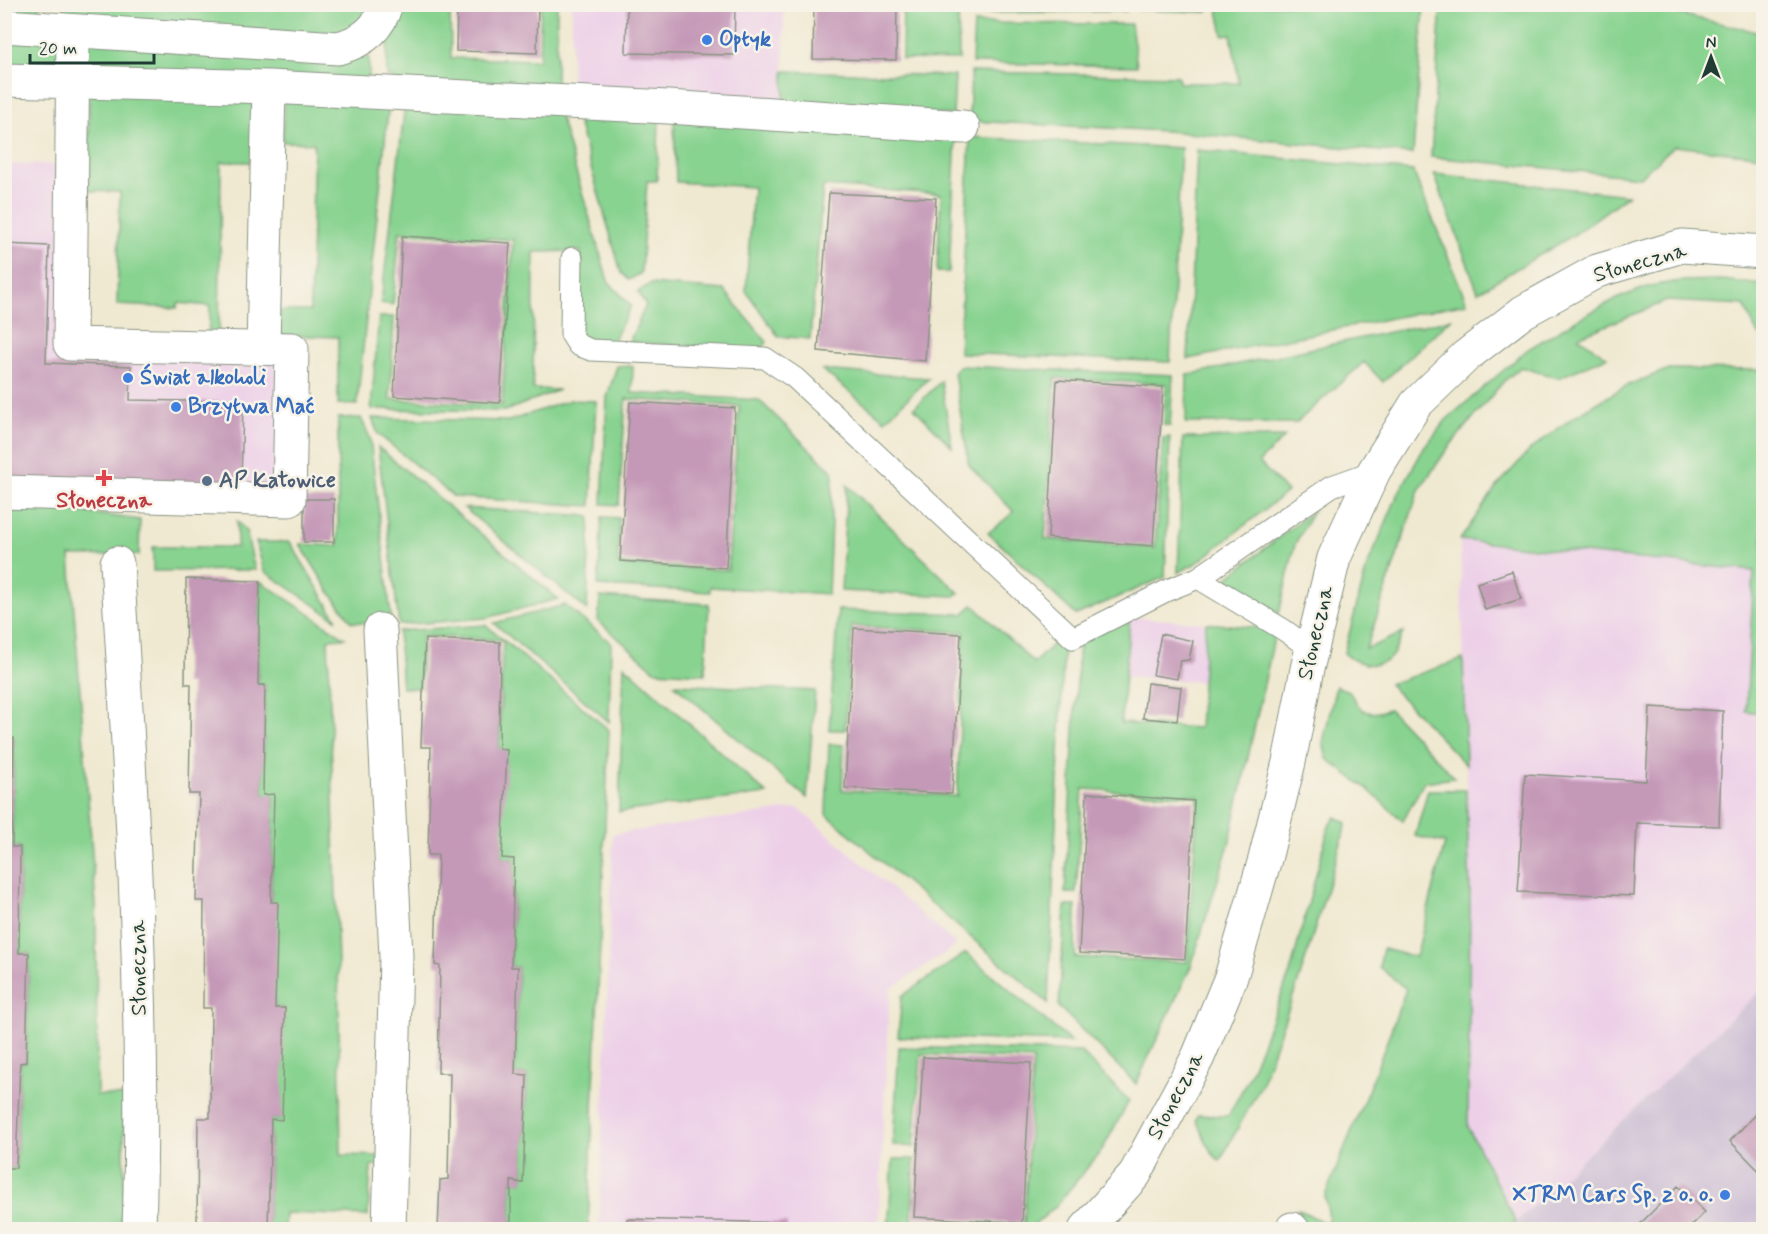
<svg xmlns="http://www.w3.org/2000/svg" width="1768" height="1234" viewBox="0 0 1768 1234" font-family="Mynerve,sans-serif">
<rect width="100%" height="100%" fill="#f7f3e8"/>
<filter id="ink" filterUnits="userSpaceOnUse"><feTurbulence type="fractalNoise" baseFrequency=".0167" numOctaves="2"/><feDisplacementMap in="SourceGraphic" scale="12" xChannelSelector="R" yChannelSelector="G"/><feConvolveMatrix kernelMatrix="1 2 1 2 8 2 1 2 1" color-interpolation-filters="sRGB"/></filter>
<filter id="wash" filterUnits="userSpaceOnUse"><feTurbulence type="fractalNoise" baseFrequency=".008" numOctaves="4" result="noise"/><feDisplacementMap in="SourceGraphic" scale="24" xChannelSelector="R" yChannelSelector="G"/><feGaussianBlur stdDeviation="1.35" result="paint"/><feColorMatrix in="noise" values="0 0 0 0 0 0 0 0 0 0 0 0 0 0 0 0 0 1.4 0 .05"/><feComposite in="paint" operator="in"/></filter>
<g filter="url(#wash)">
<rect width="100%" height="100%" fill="#f0e9d1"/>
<path fill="#edd0e8" d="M572 5H784V105L571 89Z
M5 164 65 165 64 351 285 356 283 493 5 487Z
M1460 540 1754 571 1746 711 1763 713V988L1516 1222 1468 1127 1470 891Z
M1130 617 1206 623 1202 682 1125 677Z
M798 808 957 945 890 989 878 1229 599 1230 613 834Z"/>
<path fill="#ccbed4" d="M1763 988V1229L1509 1230 1516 1222Z"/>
<path fill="#88d390" stroke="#548862" stroke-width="1.5" d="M66 4 270 8V4L376 5 348 35 61 20Z
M976 4H1121L1126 11 976 13Z
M5 5H50L48 6H39L38 15 5 13Z
M392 5H450L451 58 539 60 541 5H557L556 88 402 83 387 76 388 17Z
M903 5H958L959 60 902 59Z
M1133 5H1206L1207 12 1138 10Z
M1217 5H1424L1413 154 1166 131 969 121 971 72 1178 76 1179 83H1239L1231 34 1223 35Z
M1441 5H1662L1661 10 1763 33V156L1674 146 1640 177 1431 157Z
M974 23 1131 24 1137 66 972 63Z
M4 35 62 39 61 72 5 71Z
M87 41 369 57V83L86 70Z
M784 71 955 76 953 115 784 105Z
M89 92 254 96 252 162H221L219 337 208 336 210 306 178 303 177 308 117 305 120 192 89 191Z
M284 98 389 103 357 405 338 404V337L279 335V311H310L314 143 283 142Z
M405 105 558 110 608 281 631 306 612 344 582 338 579 328 581 251 534 252 533 389 559 390 505 411 371 409 379 317H394L390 399 502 405 513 240 400 232 393 305 381 303Z
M575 112 659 116 657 181H647L641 273 629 280 621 272Z
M674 118 956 135 949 272H937L941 194 823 186 810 339 778 336 746 291 753 187 676 182Z
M970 137 1181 148 1170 362 959 353Z
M1197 150 1413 171 1467 303 1188 359Z
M1434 174 1628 195 1575 234 1478 292Z
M1723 280 1763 285V335H1758L1744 305 1667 301 1578 337 1607 357 1558 378 1521 367 1503 382 1448 448 1419 490 1366 649 1403 633C1399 641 1396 653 1389 659 1376 670 1354 663 1344 653L1367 567 1398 494 1424 448 1446 420 1528 349 1578 319 1616 299 1650 286 1681 281Z
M650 284 724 290 767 342 760 351 629 342 646 305 638 292Z
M1451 319 1383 382 1364 362 1296 423H1186L1187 375Z
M617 366H633L632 393 759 400 833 472 828 594 710 587V592L598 586 602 517 619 518 618 564 728 570 739 406 626 399 619 505 602 504 607 397Z
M959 366 1173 375 1170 426 1164 425 1166 384 1055 378 1045 539 1155 548 1163 438 1170 437 1165 577 1076 615 988 533 1014 512 969 465 954 373Z
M1669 369 1763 370V713L1746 711 1754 571 1460 540 1497 486 1531 449 1575 416 1626 386Z
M822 370 929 378 885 420Z
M941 381 952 447 914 408Z
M570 400 596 401 591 506 454 497 378 434 372 418 509 421Z
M338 418H361L370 438 392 625 352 622 329 591 300 544 338 546Z
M1285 437 1259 462 1287 492 1198 562 1178 573 1183 438Z
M378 447 558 599 486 618 399 625Z
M847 485 959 593 955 596 841 591Z
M5 506 52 508 140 520 139 555 70 556 96 906 97 1095 124 1096V1193L120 1229 5 1230V1168H16L20 1063 26 1062 29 953H19L20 847H12L14 739 5 738 6 632H4Z
M464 508 590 516 587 610Z
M1314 510 1295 544 1279 614 1227 578Z
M237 521 246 531 255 570 153 571V547H237Z
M256 542H290L337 620 264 571Z
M260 581 345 638 328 639 338 964 341 1155 385 1156 386 1166H371L368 1216 285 1213 284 1229 256 1230V1227H268L271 1119 281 1120 284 1008H275L271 902 274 795H263L265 685H258Z
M600 597 709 604 705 674 656 671 598 621Z
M565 605 611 643 609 722 494 623Z
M973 605 1034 663 1055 642H1064L1048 1003 826 814 829 744 844 745 842 790 957 796 964 632 852 626 845 730H829L838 610 963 614Z
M1130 617 1121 723 1199 728 1206 623 1262 628 1275 634 1229 844 1191 966 1136 1084 1059 1007 1065 906H1076L1075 957 1187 962 1198 796 1083 789 1076 893H1065L1079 641Z
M486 625 609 730 588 1229H511V1181L523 1182 527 1075 515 1074 518 967H511L514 859 502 858 499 749 503 640 422 636 420 688H402L398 631Z
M1463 659 1466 765 1389 684Z
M624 665 767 794 619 812Z
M674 684 815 691 807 798Z
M1336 686 1349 691C1360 711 1366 718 1389 709L1455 778 1424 782 1403 821 1366 788 1327 759 1323 742Z
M1428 790H1466L1470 891 1468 1127 1516 1222 1509 1230 1306 1229 1298 1209 1325 1223 1329 1218 1325 1196 1376 1071 1406 989 1379 967 1383 949 1416 957 1445 843 1415 836Z
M1336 817 1347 823 1300 977 1261 1085 1220 1161 1211 1152 1196 1120 1198 1115 1228 1116 1248 1079 1290 973 1329 826Z
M966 953 1071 1042 898 1037 902 996Z
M899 1047 1081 1052 1129 1101 1102 1150 1056 1206 1030 1229H888L893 1159H914L912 1220 1024 1225 1033 1060 921 1054 914 1147 893 1145Z"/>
<g id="blocks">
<path fill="#c498b7" d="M457 4H538L537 53 456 51Z
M627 4H735L734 55 626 53Z
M814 4H897L896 60 813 59Z
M829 193 936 198 925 361 818 351Z
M402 236 510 243 500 403 394 396Z
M4 244 49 246 46 363 131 366 130 400 243 402 241 486 4 478Z
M1057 380 1163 387 1153 546 1048 538Z
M630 402 735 408 726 568 620 561Z
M304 499H334V542H304Z
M1512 571 1521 599 1485 610 1477 583Z
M186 579 260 581 258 685H265L263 795 274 794 271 902H278L275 1008H285L282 1120 271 1119 268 1227H256V1230H185V1225H197L198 1118H210L211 1008H203L204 901H196L199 794H189L191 684H185Z
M854 628 961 634 952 794 845 788Z
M1161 634 1193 641 1189 660 1180 661 1177 679 1153 675Z
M425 639 500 642 499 749 507 750 502 858 514 859 511 967H518L515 1074 527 1075 523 1183 511 1181V1230H438L440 1180 448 1179 450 1073H438L440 966 435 965 438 855H428L431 747H421Z
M1147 683 1181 687 1177 721 1143 718Z
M1650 707 1723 711 1719 826 1637 823 1634 896 1518 892 1525 774 1646 781Z
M4 738H14L12 847H20L19 953H29L26 1062 20 1063 16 1168H4Z
M1087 793 1194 801 1185 959 1079 953Z
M923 1057 1031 1063 1022 1223 914 1217Z
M1764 1105V1176L1730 1141Z
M1678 1186 1705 1212 1687 1230H1634Z
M627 1219 787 1223V1230H626Z"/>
</g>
</g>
<g filter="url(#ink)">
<use href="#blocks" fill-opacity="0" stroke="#889382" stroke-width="1.5"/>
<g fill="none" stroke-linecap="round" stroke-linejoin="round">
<g stroke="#889382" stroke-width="23">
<path id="service" d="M572 258 571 334 578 345 591 350 765 358 795 378 1073 638 1168 590 1198 578 1332 486 1374 471
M1198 578 1284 630 1312 650"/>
</g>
<g stroke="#889382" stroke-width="35">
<path id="minor" d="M4 26 338 48C362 42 379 30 386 4
M4 80 269 87 668 107 963 127
M263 348 269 87
M4 492 289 500 292 349 70 344 73 31
M117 563C131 785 146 1007 139 1230
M380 630 396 956 389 1230
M1292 1229 1293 1230"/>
</g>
<g stroke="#889382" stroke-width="35">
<path id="tertiary" d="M1085 1230 1135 1174 1198 1057 1231 977 1265 859 1289 762 1307 669 1334 558 1374 471 1416 404 1466 356 1523 312 1597 271 1682 246 1764 252"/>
</g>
<use href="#service" stroke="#fff" stroke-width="21"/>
<use href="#minor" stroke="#fff" stroke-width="33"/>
<use href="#tertiary" stroke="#fff" stroke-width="33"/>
</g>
</g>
<g fill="#3f7fe0" stroke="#f7f3e8" stroke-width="2">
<circle cx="707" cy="40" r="6"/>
<circle cx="128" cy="378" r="6"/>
<circle cx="176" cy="407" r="6"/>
<circle cx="1725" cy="1195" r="6"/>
</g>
<path fill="#e0444e" stroke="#f7f3e8" stroke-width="2" d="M101 469h6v6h6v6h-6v6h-6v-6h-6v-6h6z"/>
<circle fill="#5c6f8a" stroke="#f7f3e8" stroke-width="2" cx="207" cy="481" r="6"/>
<g text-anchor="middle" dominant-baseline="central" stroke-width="5" stroke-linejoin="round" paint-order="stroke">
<g font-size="22" font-weight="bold" fill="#366cbe" stroke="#f7f3e8" text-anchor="start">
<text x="719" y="40">Optyk</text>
<text x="140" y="378">Świat alkoholi</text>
<text x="188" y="407">Brzytwa Mać</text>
<text x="1713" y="1195" text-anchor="end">XTRM Cars Sp. z o. o.</text>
</g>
<g font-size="22" fill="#1f3d34" stroke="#f7f3e8">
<text transform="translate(1640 263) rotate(-16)">Słoneczna</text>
<text transform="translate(1316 633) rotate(-77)">Słoneczna</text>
<text transform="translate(139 968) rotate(-91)">Słoneczna</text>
<text transform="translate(1176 1096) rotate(-62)">Słoneczna</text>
</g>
<g font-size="22" font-weight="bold" fill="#4e5e75" stroke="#f7f3e8" text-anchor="start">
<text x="219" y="481">AP Katowice</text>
</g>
<g font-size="22" font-weight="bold" fill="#be3a42" stroke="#f7f3e8">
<text x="104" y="501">Słoneczna</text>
</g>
</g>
<rect width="1768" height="1234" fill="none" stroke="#f7f3e8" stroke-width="24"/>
<g transform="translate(1711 57)" stroke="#f7f3e8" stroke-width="4.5" paint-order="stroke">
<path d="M0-4.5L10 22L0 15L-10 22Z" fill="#1f3d34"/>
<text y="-9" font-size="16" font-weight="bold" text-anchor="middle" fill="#1f3d34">N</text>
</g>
<path d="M30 54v9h124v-9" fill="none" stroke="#1f3d34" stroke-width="3"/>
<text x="39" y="54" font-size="18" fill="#1f3d34" stroke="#f7f3e8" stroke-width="4.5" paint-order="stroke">20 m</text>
</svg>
